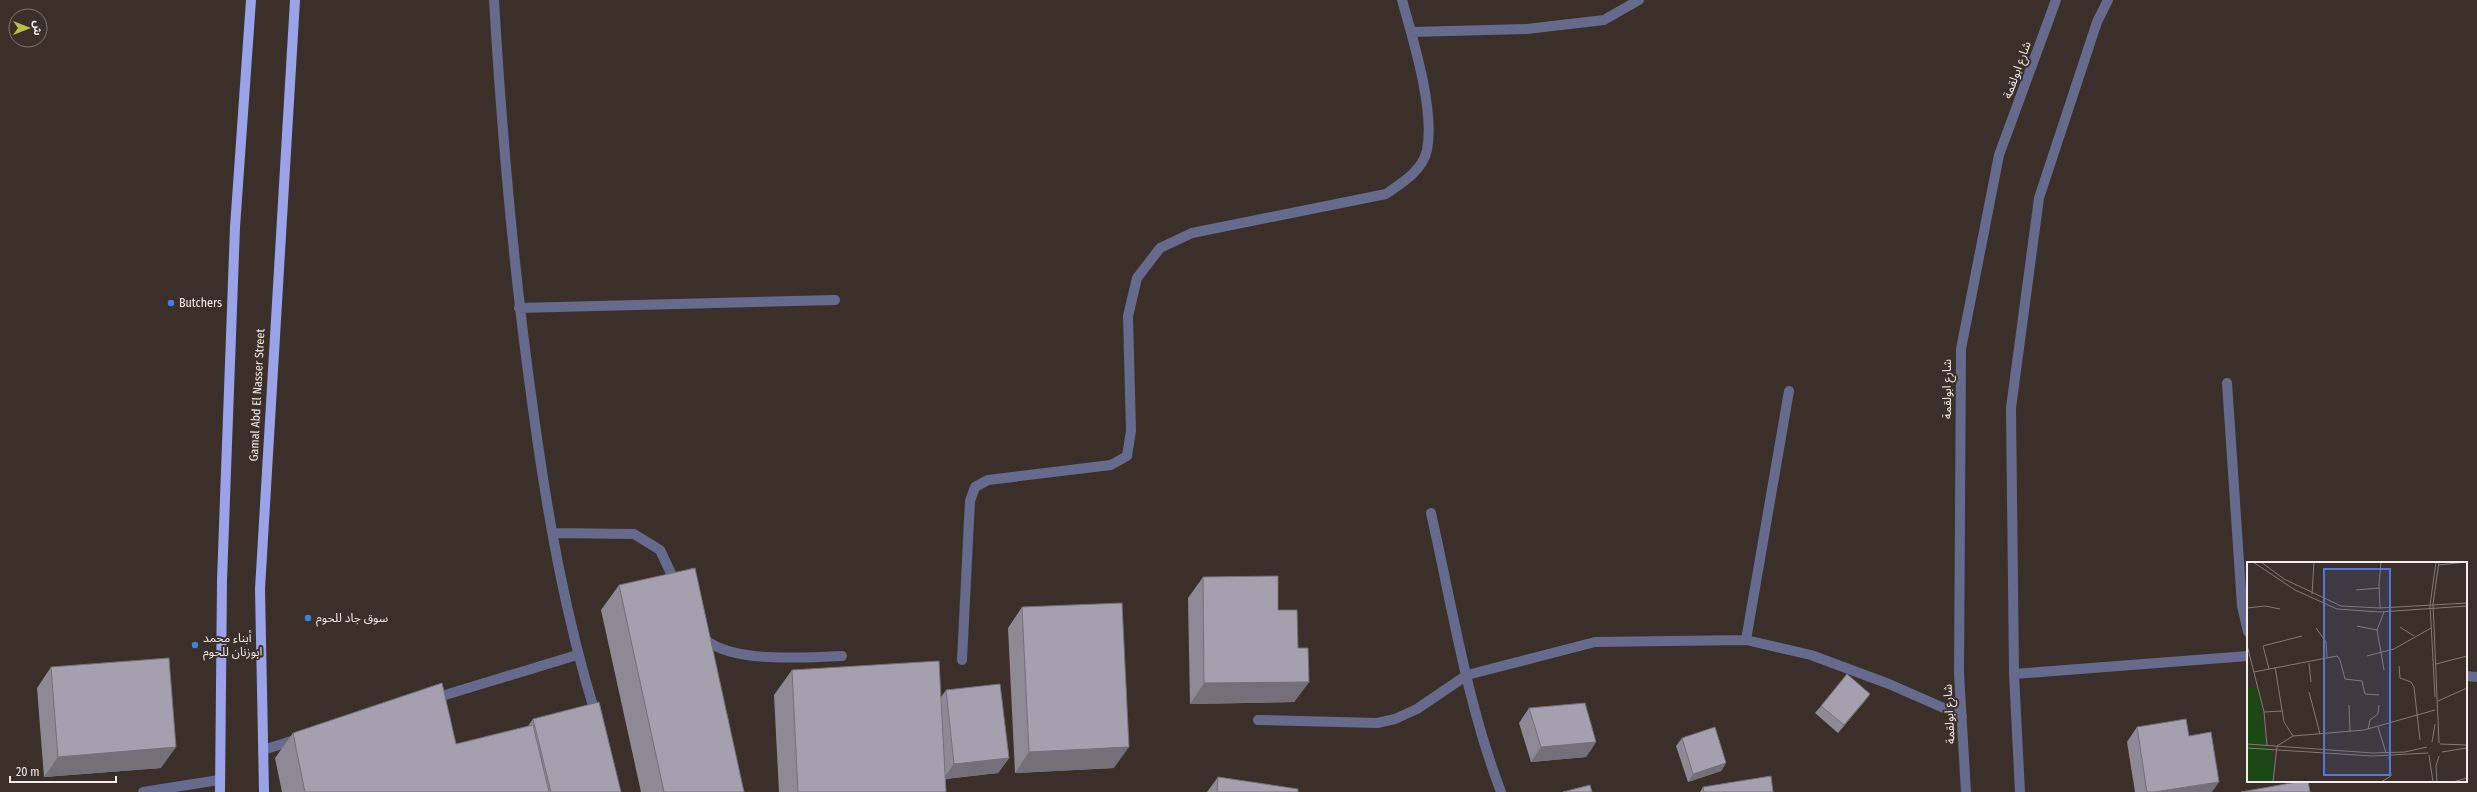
<svg xmlns="http://www.w3.org/2000/svg" width="2477" height="792" viewBox="0 0 2477 792" font-family="'Fira Sans Condensed','Noto Sans Arabic',sans-serif">
<rect width="100%" height="100%" fill="#3a2f29"/>
<g fill="none" stroke-linecap="round" stroke-linejoin="round">
<path stroke="#666a8d" stroke-width="10" d="M494 0C502 137 514 274 533 409 547 513 565 616 596 716
M1411 32 1527 29 1604 20 1639 0
M519 308 835 300
M2227 383 2242 606 2248 632
M1431 513C1452 606 1467 703 1501 792
M553 533 634 534 660 550 677 586
M700 635C728 665 803 657 842 656
M1746 640 1789 391
M962 660 970 501 975 487 988 480 1111 465 1127 456 1131 431 1128 316 1137 278 1160 248 1192 233 1386 194C1402 183 1423 170 1427 150 1435 110 1413 39 1402 0
M2014 674 2248 656
M2466 676 2477 677
M432 699 577 655
M1258 720 1377 723 1395 719 1417 709 1467 675 1595 642 1746 640 1811 655 1889 684 1962 716
M263 750 298 739
M143 792 219 780
M1966 792 1959 673 1961 349 1999 155 2056 0
M2020 792 2014 674 2011 408 2039 198 2097 22 2108 0"/>
<path stroke="#9aa2e8" stroke-width="10" d="M220 792 222 580 235 227 251 0
M264 792 260 589 295 0"/>
</g>
<path fill="#8d8a95" d="M1203 577 1278 610 1298 648 1309 682 1294 702 1190 704 1188 598Z
M619 585 744 792H641L601 610Z
M1022 607 1114 768 1015 773 1008 628Z
M51 667 161 768 44 777 37 688Z
M792 670 941 697 946 690 1009 758 998 773 946 779V792H779L774 695Z
M1870 694 1865 701 1838 733 1815 713 1821 706Z
M1529 708 1596 742 1586 757 1531 762 1519 723Z
M533 719 621 792H282L275 758 293 733 456 744 528 726Z
M2137 727 2189 736 2212 792H2135L2127 742Z
M1682 738 1726 763 1721 771 1688 782 1676 746Z
M1218 777 1298 792H1207Z
M1703 787 1773 792H1700Z"/>
<path fill="#737079" d="M1309 682 1294 702 1190 704 1204 683Z
M1870 694 1865 701 1838 733 1844 725Z
M1596 742 1586 757 1531 762 1541 747Z
M176 747 161 768 44 777 58 757Z
M1129 747 1114 768 1015 773 1029 752Z
M1009 758 998 773 943 779 954 764Z
M1726 763 1721 771 1688 782 1693 774Z
M2219 782 2212 792H2154Z"/>
<path fill="#a4a0ad" stroke="#737079" d="M695 568 744 792H664L619 585Z
M1278 576V610H1297L1298 648H1308L1309 682 1204 683 1203 577Z
M1122 603 1129 747 1029 752 1022 607Z
M169 658 176 747 58 757 51 667Z
M939 661 946 792H798L792 670Z
M1847 674 1870 694 1844 725 1821 706Z
M442 683 456 744 533 725 549 792H305L293 733Z
M1000 684 1009 758 954 764 946 690Z
M599 702 621 792H551L533 719Z
M1585 703 1596 742 1541 747 1529 708Z
M2186 719 2189 736 2211 732 2219 782 2154 792H2147L2137 727Z
M1715 727 1726 763 1693 774 1682 738Z
M1771 776 1773 792H1704L1703 787Z
M1218 777 1298 789V792H1217Z
M2302 781H2308L2310 792H2241Z
M1590 785 1592 792H1563Z"/>
<g fill="#3f7fe0" stroke="#3a2f29" stroke-width="1.5">
<circle cx="171" cy="303" r="4"/>
<circle cx="308" cy="618" r="4"/>
<circle cx="195" cy="645" r="4"/>
</g>
<g text-anchor="middle" dominant-baseline="central" stroke-width="4" stroke-linejoin="round" paint-order="stroke">
<g font-size="12" fill="#f4ece9" stroke="#3a2f29">
<text transform="translate(2017 70) rotate(-70)">شارع ابولقمة</text>
<text transform="translate(1947 389) rotate(-90)">شارع ابولقمة</text>
<text transform="translate(257 395) rotate(-87)">Gamal Abd El Nasser Street</text>
<text transform="translate(1949 714) rotate(-93)">شارع ابولقمة</text>
</g>
<g font-size="12" fill="#f4ece9" stroke="#3a2f29" text-anchor="start">
<text x="179" y="303">Butchers</text>
<text x="316" y="618">سوق جاد للحوم</text>
<text x="203" y="638">أبناء محمد<tspan x="203" dy="14">ابوزنان للحوم</tspan></text>
</g>
</g>
<g transform="translate(2247 562)">
<rect width="220" height="220" fill="#3a2f29"/>
<path d="M10 125 19 180 26 194 27 220H0V127Z" fill="#1c4816"/>
<path fill="none" stroke="#847b76" stroke-width="1" d="M6 0 48 28 90 47 133 50 220 44M14 0 37 17 94 44 133 46 220 41M192 0 186 42 192 181M191 3 220 0M109 28 132 26M65 32 67 0M0 46 18 44 33 47M133 46 132 23 134 0M137 50 130 68 137 108M110 64 130 68M153 65 167 74M69 66 79 80 80 96M0 83 17 150 20 184M120 94 147 87 184 66M62 101 64 120M189 102 220 94M152 104 153 116 164 120 167 125 173 178M22 107 16 84 55 74M7 110 90 94 93 98 98 117 115 119 118 132 132 133M62 130 73 172M188 135 183 43 189 0M191 139 220 126M102 143 103 170M17 150 36 149M131 165 139 191M121 167 123 158 131 152 132 143M46 174 117 168 188 148M185 180 188 162M0 182 126 191 158 190 180 185M193 182 220 183M0 186 125 194 181 191M195 190 220 186M182 193 186 220M26 220 30 184 46 174 37 160 28 105M134 220 144 214 142 195M190 220 189 204 192 194M206 220 220 216"/>
<path fill="#5376dc" fill-opacity="0.15" stroke="#5376dc" stroke-width="2" d="M77 7H143V213H77Z"/>
<rect width="220" height="220" fill="none" stroke="#f4ece9" stroke-width="2"/>
</g>
<g transform="translate(28 28) rotate(90)"><circle r="19" fill="#3a2f29" stroke="#847b76"/>
<path d="M0-3L7 15L0 10L-7 15Z" fill="#bcbf44"/>
<text y="-6" font-size="11" font-weight="bold" text-anchor="middle" fill="#f4ece9">ش</text>
</g>
<path d="M10 776v6h106v-6" fill="none" stroke="#f4ece9" stroke-width="2"/>
<text x="16" y="776" font-size="12" fill="#f4ece9" stroke="#3a2f29" stroke-width="3" paint-order="stroke">20 m</text>
</svg>
